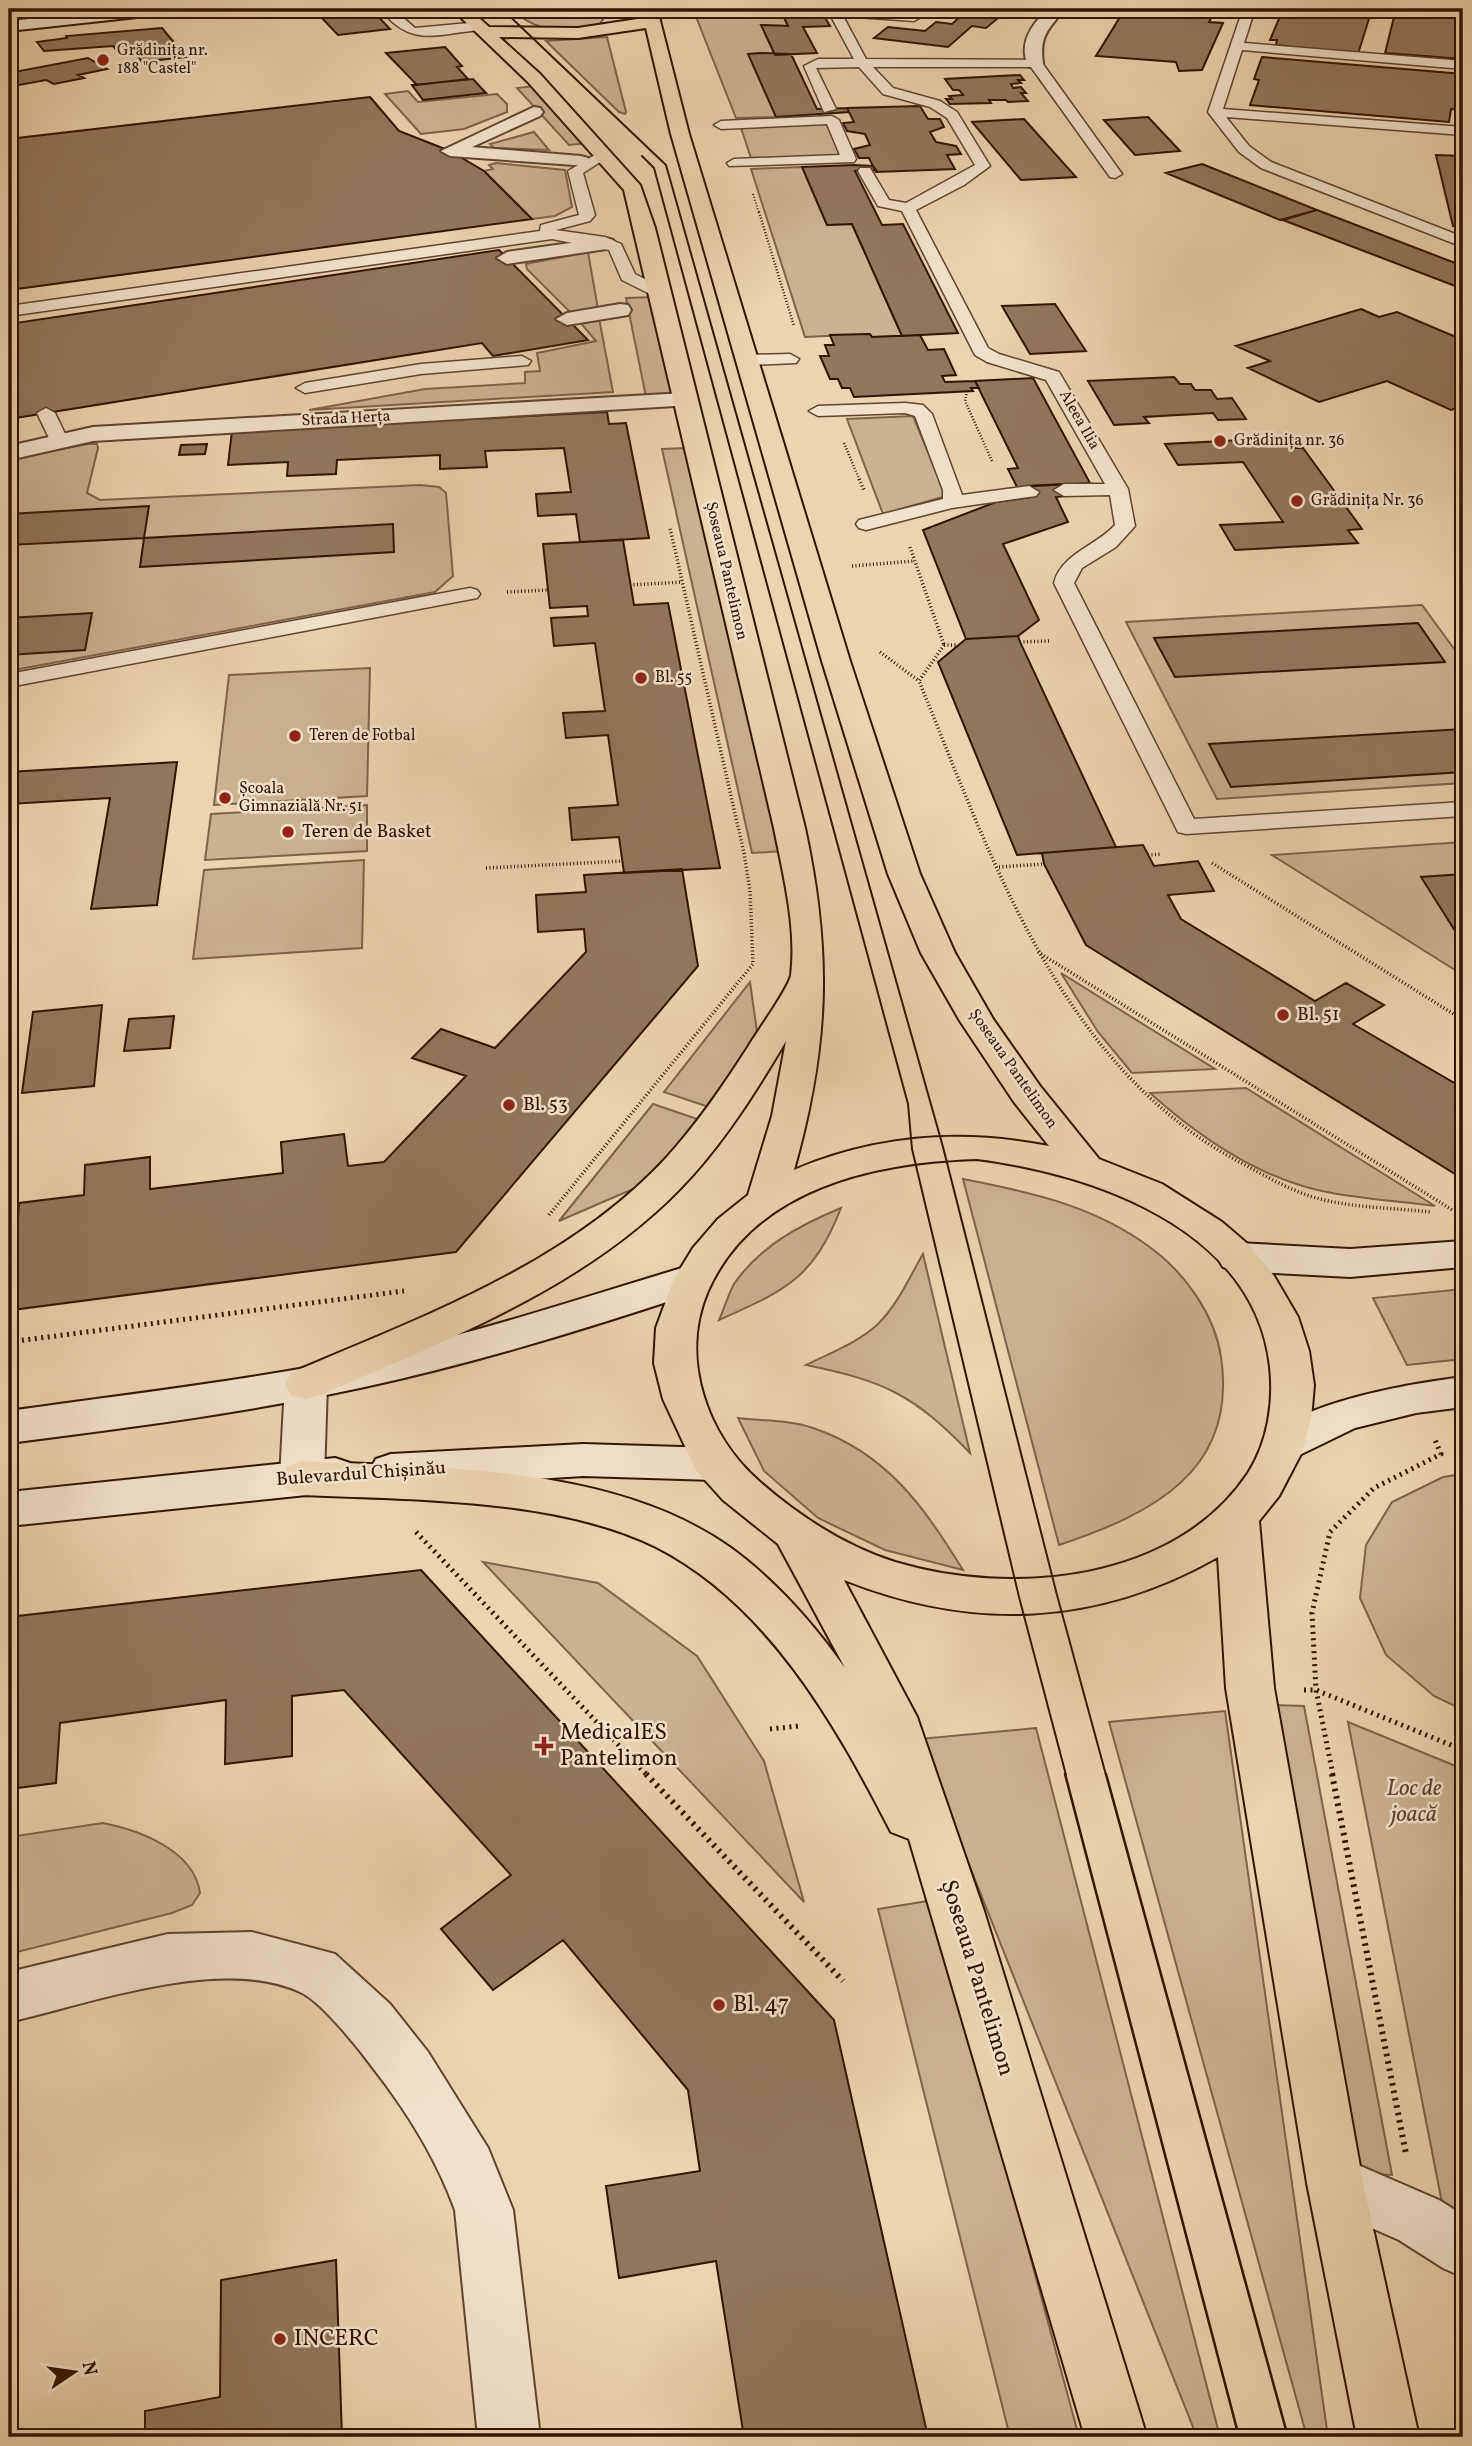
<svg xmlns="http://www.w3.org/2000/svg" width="1472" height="2446" viewBox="0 0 1472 2446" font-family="Vollkorn,serif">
<rect width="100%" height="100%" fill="#edd3af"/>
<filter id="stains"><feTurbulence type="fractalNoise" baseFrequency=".00286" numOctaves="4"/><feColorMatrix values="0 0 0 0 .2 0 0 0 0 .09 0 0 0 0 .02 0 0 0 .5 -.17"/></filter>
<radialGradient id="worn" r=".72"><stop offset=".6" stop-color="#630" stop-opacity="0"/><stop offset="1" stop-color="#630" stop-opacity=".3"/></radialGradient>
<path fill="#cdb292" stroke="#80624a" stroke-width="2" d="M510 9H602L604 18 599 25C560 32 542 35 510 9Z
M693 9H780L788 26 762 25 775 55 749 54 776 117 736 118Z
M607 37 626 112 625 114 619 112 546 41Z
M535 86 588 143 569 145 517 88Z
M408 91 418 102 497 94 507 104V112L464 129 421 134 385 94Z
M827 123 842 158 752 161 740 125Z
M534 132 549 150 494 148 490 144Z
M496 163 565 170 572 207 555 216 532 219 484 171 493 169 489 165Z
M802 167 827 225 852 224 902 336 872 337 870 334 805 337 751 169Z
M588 252 598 309 572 314 527 269 526 264Z
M652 297 674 395 646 397 626 298Z
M599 318 613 392 309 410 425 389 525 383V372L540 371 537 353 596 341 579 321Z
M913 416 946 496 883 514 847 419Z
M88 444H97L98 448 87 493 100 500 420 485 439 487 446 493 453 576 435 592 9 671V459Z
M687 448 785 851 752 853 662 449Z
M1422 605 1463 661V783L1217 799 1126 622Z
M370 668 367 796 214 805 229 675Z
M367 805V851L205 860 211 814Z
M1463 842V975L1272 855Z
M364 860 362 948 193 959 204 870Z
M1061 973 1215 1069 1132 1073 1098 1032Z
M750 982 758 1039 712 1108 664 1092Z
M1246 1088 1435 1206C1398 1201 1359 1199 1322 1191 1257 1177 1199 1137 1150 1093Z
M653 1104 703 1121 647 1183 559 1221Z
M963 1179C1031 1192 1095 1206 1151 1248 1185 1273 1215 1315 1221 1357 1238 1471 1152 1514 1059 1545Z
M841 1208C813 1279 786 1290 719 1320 724 1309 728 1295 734 1284 760 1246 800 1225 841 1208Z
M923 1254 970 1453C914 1395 885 1381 806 1365 830 1353 859 1342 878 1324 898 1304 909 1278 923 1254Z
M1463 1289V1359L1407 1365 1373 1298Z
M738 1418C761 1421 791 1420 813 1428 887 1453 924 1507 963 1570L885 1550 818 1518 764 1471Z
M1463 1474V1710L1434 1696 1386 1655 1360 1598 1366 1545 1392 1502 1443 1477Z
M483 1562 598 1583 697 1656 764 1761 804 1902Z
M1272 1705 1304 1706 1392 2175 1354 2173Z
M1225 1711 1328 2437H1307L1109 1722Z
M1348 1722 1463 1769V2217L1443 2208Z
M1036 1728 1220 2437H1197L919 1739Z
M103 1823C139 1830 194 1850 200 1893L192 1905 172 1913 9 1954V1837Z
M934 1900 1079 2437H1010L878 1909Z"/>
<path fill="#93775c" stroke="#321302" stroke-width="2" d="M371 9 390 29 338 35 319 15Z
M780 9H820L830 26 803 27 817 53 775 55 761 25 788 26Z
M969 9H1009L986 28 972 26 948 47 874 38 888 27 925 31 936 22 952 24Z
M1125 9H1216L1209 22 1223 23 1202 70 1179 71 1176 62 1096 56Z
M1283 9H1372L1358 54 1276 45 1277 40H1270Z
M1395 13 1463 18V59L1385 53Z
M162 28 186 57 142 62 133 49 117 51 113 46 44 51 37 42 67 38 66 36Z
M445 47 462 66 457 67 468 79 417 85 386 53Z
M760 53 791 54 817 109 847 108 849 112 776 117 748 54Z
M1262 57 1463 74V110L1451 109 1449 122 1250 105 1259 80 1254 79Z
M88 58 107 69 78 75 84 78 54 84 46 80 19 85 9 79V73Z
M1020 75 1024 80H1018L1021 83 1011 84 1013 88 1021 87 1026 93H1021L1028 101 1008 102 1006 100H989L991 103 950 104 946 99H952L949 96 963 95 959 90H953L945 79Z
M473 79 486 93 423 100 412 85Z
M370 97 399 131 450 151 484 171 532 219 9 290V139Z
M920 106 928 119H940L944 127 930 132 936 142 956 146 961 154 947 155 955 169 876 172 869 158H859L854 149 870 145 865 134 847 131 843 123 854 122 847 108Z
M1148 117 1180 151 1135 155 1104 120Z
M1024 119 1076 177 1021 180 972 122Z
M1436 155 1463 156V227L1453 226Z
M1202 164 1317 210 1280 220 1166 173Z
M854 165 873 166 876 170 855 171 882 225 903 224 958 333 902 336 852 224 827 225 802 167Z
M1317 210 1463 266V289L1283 220Z
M499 250 588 340 493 356 482 343 9 419V324Z
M1055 304 1086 351 1030 354 1002 306Z
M1361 309 1379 317 1397 312 1463 340V406L1451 410 1387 381 1319 402 1248 368 1270 361 1236 346Z
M870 334 872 337 920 335 928 350 944 349 956 375 942 376 945 382 975 381 979 388H971L973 391 854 397 850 388H842L838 379H830L820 356H829L825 345H834L830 335Z
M1174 377 1180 384H1191L1195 390H1211L1217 399 1232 398 1246 419 1218 420 1213 413 1144 417 1149 423 1114 425 1088 381Z
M1033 378 1090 483 1017 487 1008 469 1018 468 975 381Z
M607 412 609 424 626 423 649 538 580 542 576 514 538 516 536 494 571 492 564 448 485 451 487 467 440 469V455L337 460 336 474 287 476 288 462 228 465 232 431Z
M1283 438 1291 448H1303L1362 529 1348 530 1358 543 1235 550 1220 525 1283 522 1243 462 1178 465 1165 444Z
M207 444 205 454 179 455 181 445Z
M1062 484 1067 496 1056 497 1068 522 1003 544 1039 620 1018 636 966 639 923 530 996 502 1032 497 1027 486Z
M149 506 144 538 9 545V514Z
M393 524 394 552 140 567 144 538Z
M623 540 634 605 668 603 720 868 624 873 619 837 572 840 569 808 618 805 608 735 566 738 563 713 605 711 595 643 554 646 551 618 588 616 587 606 550 608 543 544Z
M92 613 85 650 9 655V618Z
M1418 623 1445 662 1175 677 1154 638Z
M1018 636 1020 642 1116 847 1017 855 938 662 966 639Z
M1463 729V772L1231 787 1209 744Z
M177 762 157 905 91 909 110 798 9 804V772Z
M1143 845 1154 866 1198 861 1214 891 1168 895 1181 919 1315 1001 1346 983 1384 1005 1353 1024 1463 1088V1179L1086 945 1044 864 1042 853Z
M682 869 698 966 456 1252 12 1310 19 1203 84 1195 85 1165 150 1157V1189L283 1173 281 1142 344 1134 348 1166 384 1162 466 1076 412 1058 441 1029 495 1048 586 952 584 929 538 932 536 895 586 892 584 875Z
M1463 874V934H1457L1421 877Z
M102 1005 94 1086 22 1093 33 1012Z
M174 1016 170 1048 124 1051 129 1019Z
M421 1570 834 2020 928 2437H744L716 2261 619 2278 606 2186 700 2171 688 2090 563 1940 493 1990 441 1929 511 1875 344 1690 292 1696V1756L225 1764 226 1700 60 1723 56 1783 9 1789V1617Z
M336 2260 342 2437H145V2411L220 2397 221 2280Z"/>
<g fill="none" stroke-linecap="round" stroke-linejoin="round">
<g stroke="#61432d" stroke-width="3">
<path id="lane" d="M380 9H393L415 28 480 22 486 26 480 30C435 34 412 48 380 9Z
M827 9 912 13 921 9H936L914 21 843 16 866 59 1040 60 1122 174 1115 178 1110 177 1031 67H873L893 88 940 101 957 112 990 166 964 185 916 210 988 348 999 354 1059 372 1128 489 1135 526 1116 547 1082 568 1074 583 1194 819 1463 802V816L1186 834 1178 832 1054 583C1061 554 1096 546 1115 525L1110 495 1064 496 1054 490 1064 484H1105L1046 380 987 362 975 355 902 211 878 206 858 171 860 168H870L889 200 906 203 975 165 947 118 930 107 883 94 859 67 816 68 836 109 824 112 804 66 818 59H854Z
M1243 9H1255L1244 43 1463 61V69L1242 50 1223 109 1463 127V135L1226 117 1249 146 1271 162 1463 237V247L1261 168 1239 152 1208 112Z
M832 116 839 120 856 159 854 162 729 166 727 163 734 159 840 155 827 124 721 129 714 125 721 121Z
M603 150 608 151V157L583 173 595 215 590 221 556 230 605 237 621 244 635 274 666 290V296H654L622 280 609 250 552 239 9 316V306L540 231 541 225 579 215 568 171Z
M790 354 799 359 796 363 748 365 739 360 748 355Z
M522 356 531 361 528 365 421 374 305 393 296 388 305 383 421 364Z
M905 403 923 405 932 414 962 495 1029 486 1039 492 1036 496 952 508 866 530 859 528 856 524 859 520 943 499V490L915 416 905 413 818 416 809 411 818 406Z
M46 408 55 413 68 440 65 444 59 446 50 440 37 413Z
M470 588 477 590 480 594 477 598 9 687V674Z"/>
</g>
<g stroke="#61432d" stroke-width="4">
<path id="street" d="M1048 9H1065C1049 28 1039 36 1043 63L1041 67H1029C1017 44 1032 24 1048 9Z
M534 107 540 108 543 112 540 116 472 147 581 156 588 158 590 162 588 166 450 156 441 151Z
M606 238 613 240 616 244 613 248 507 264 497 258 507 252Z
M620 304 628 305 631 310 628 315 567 325 556 319 567 313Z
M684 393 692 395 696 400 692 405 93 441 9 460V446L93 427Z
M306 1369 321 1373 327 1384 324 1478 317 1490 302 1495 287 1490 280 1478 285 1384 291 1373Z
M252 1932 335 1954 390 2004 428 2052 488 2148 513 2210 540 2437H478L455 2210C437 2160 406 2110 373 2068 359 2049 321 2001 300 1992 221 1955 89 2004 9 2022V1972L168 1934Z
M1335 2155 1439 2200 1463 2215V2277L1443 2268 1399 2240 1315 2203 1307 2183 1315 2163Z"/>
</g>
<g stroke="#321302" stroke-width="4">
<path id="secondary" d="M124 9H173L165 14 9 31V21Z
M1463 1241V1267L1350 1277 1237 1271 1223 1267 1217 1257 1223 1247 1237 1243 1350 1249Z
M692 1265 706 1269 712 1279 706 1289C592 1327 477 1363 360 1388 244 1413 126 1428 9 1443V1411C142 1392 276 1378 407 1347 504 1325 597 1293 692 1265Z
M1463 1377V1407L1416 1413 1355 1428 1283 1463 1268 1458 1262 1447C1286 1403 1415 1383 1463 1377Z
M583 1444 714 1448 729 1452 736 1464 729 1476 714 1480 583 1476 391 1488 376 1483 369 1471 376 1459 391 1454Z
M335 1458 350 1463 357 1475 350 1487 335 1492 9 1526V1492Z"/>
</g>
<g stroke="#321302" stroke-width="4">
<path id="primary" d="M452 9H469L489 27 578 28 644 18 641 9H657L689 134 850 661 920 874 955 953 993 1019 1040 1086 1099 1159 1162 1184 1222 1222 1250 1246 1274 1276 1298 1317 1309 1351 1314 1385 1311 1419 1302 1452 1279 1496 1259 1521 1274 1688 1363 2183 1419 2437H1357L1307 2183 1226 1688 1218 1557C1096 1626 973 1631 844 1580L917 1717 984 1911 1147 2437H1085L909 1839 891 1832C836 1725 768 1604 656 1547 557 1498 411 1500 302 1495L287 1490 280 1478 287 1466 302 1461C439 1468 615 1465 731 1548 775 1580 813 1623 845 1668L778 1544 723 1500 696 1470 663 1399 654 1363 656 1328 674 1279 693 1248 718 1219 748 1195 772 1116 786 1041C758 1088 729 1135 692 1176 595 1284 451 1338 321 1395L306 1399 291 1395 285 1384 291 1373C422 1317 567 1265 666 1158 697 1124 723 1086 748 1047 756 1033 789 988 791 975 797 928 783 874 774 828L624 190 528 82ZM646 28 671 134 822 661 888 874 921 953 960 1021 1014 1102 1049 1146C962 1129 876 1135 794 1170 829 1046 832 953 805 828L655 228 640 185 540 74 499 37 578 38ZM977 1159C1094 1174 1255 1229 1270 1367 1274 1402 1268 1442 1248 1473 1175 1583 1011 1597 895 1562 845 1546 800 1517 760 1482 707 1436 679 1358 708 1291 754 1187 877 1162 977 1159Z"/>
</g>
<path stroke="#321302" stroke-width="2" stroke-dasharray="1 2" stroke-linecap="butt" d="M202 14 250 9
M753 194 759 213"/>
<path stroke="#321302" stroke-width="2.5" stroke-dasharray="1 2" stroke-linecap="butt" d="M759 212 794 326
M967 391 965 401 992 461
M844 443 860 481"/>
<path stroke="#321302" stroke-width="3.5" stroke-dasharray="1 2.5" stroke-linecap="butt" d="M859 479 864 490
M910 547 944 645
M852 566 914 561
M630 585 682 582
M507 592 548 590
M1020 642 1050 641
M944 645 919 681C993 861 1062 1072 1247 1166 1271 1179 1297 1194 1324 1200 1359 1208 1395 1208 1430 1212
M944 645H958
M880 652 919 681
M1148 855 1162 854
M1212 863 1463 1020
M999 867 1044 864
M486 868 623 861
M1038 952 1454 1211
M9 1132H13L9 1178
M549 1215 753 964 750 891 744 853 670 528"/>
<path stroke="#321302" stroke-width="5" stroke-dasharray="2 4.5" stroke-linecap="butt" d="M9 1342 404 1291
M416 1532 647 1775
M1304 1690H1316L1463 1750
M770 1729 799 1726
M1333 1775 1316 1690 1312 1613 1330 1532 1374 1488 1441 1454 1435 1440"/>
<path stroke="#321302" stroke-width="6" stroke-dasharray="2.5 5" stroke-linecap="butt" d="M646 1774 843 1981
M1332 1774 1406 2154"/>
<use href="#lane" fill="#f3e2cb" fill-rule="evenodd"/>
<use href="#street" fill="#f3e2cb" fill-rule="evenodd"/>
<use href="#secondary" fill="#f3e2cb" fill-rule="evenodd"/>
<use href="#primary" fill="#edd3af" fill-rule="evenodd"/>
<path stroke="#321302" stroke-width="2" d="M502 9 666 165 943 1147 1057 1595 1106 1775
M642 156 654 168 908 1104 912 1149 1019 1597 1066 1775"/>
<path stroke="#321302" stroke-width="2.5" d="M1065 1774 1239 2437
M1106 1774 1288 2437"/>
</g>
<g fill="#8f2418" stroke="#f3e2cb" stroke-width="2.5">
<circle cx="103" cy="60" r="7"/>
<circle cx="1220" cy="441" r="7"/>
<circle cx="1297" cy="501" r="7"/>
<circle cx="641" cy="678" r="7"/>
<circle cx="295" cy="736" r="7"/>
<circle cx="225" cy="798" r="7"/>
<circle cx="288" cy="832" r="7"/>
<circle cx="1283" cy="1015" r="7"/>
<circle cx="509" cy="1105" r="7"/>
<path d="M540.5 1735.5h7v7h7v7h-7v7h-7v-7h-7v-7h7z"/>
<circle cx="719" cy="2005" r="7"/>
<circle cx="280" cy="2339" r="7"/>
</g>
<g text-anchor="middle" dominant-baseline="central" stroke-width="5" stroke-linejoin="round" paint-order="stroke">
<g font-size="16" fill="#321302" stroke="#f3e2cb" text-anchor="start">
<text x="117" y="51">Grădinița nr.<tspan x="117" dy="18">188 "Castel"</tspan></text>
<text x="1234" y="441">Grădinița nr. 36</text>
<text x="1311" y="501">Grădinița Nr. 36</text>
<text x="655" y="678">Bl. 55</text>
<text x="309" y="736">Teren de Fotbal</text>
<text x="239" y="789">Școala<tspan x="239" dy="18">Gimnazială Nr. 51</tspan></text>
</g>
<g font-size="16" fill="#321302" stroke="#f3e2cb">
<text transform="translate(346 419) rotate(-3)">Strada Herța</text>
<text transform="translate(1079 420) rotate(60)">Aleea Ilia</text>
<text transform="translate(726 571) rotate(77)">Șoseaua Pantelimon</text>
<text transform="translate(1013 1069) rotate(55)">Șoseaua Pantelimon</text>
</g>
<g font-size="19" fill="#321302" stroke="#f3e2cb" text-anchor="start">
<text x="302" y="832">Teren de Basket</text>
<text x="1297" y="1015">Bl. 51</text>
<text x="523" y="1105">Bl. 53</text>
</g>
<g font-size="19" fill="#321302" stroke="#f3e2cb">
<text transform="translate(361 1474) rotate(-4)">Bulevardul Chișinău</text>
</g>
<g font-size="23" fill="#321302" stroke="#f3e2cb" text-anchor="start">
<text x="560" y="1733">MedicalES<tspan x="560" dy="26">Pantelimon</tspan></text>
<text x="733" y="2005">Bl. 47</text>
<text x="294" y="2339">INCERC</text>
</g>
<g font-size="23" font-style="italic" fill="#60432d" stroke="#f3e2cb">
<text x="1414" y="1789">Loc de<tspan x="1414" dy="26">joacă</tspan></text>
</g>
<g font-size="23" fill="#321302" stroke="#f3e2cb">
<text transform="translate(977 1978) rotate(73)">Șoseaua Pantelimon</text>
</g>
</g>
<rect width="1472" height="2446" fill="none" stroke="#edd3af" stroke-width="35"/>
<rect x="10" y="10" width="1451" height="2425" fill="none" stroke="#321302" stroke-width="3.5"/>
<rect x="18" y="18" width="1437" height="2411" fill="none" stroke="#321302" stroke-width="2"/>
<g transform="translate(74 2372) rotate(77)" stroke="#f3e2cb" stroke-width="5" paint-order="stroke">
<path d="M0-5L12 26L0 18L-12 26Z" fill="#321302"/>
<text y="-10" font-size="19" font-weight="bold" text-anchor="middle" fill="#321302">N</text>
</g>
<rect width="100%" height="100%" filter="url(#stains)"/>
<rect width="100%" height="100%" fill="url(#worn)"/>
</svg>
